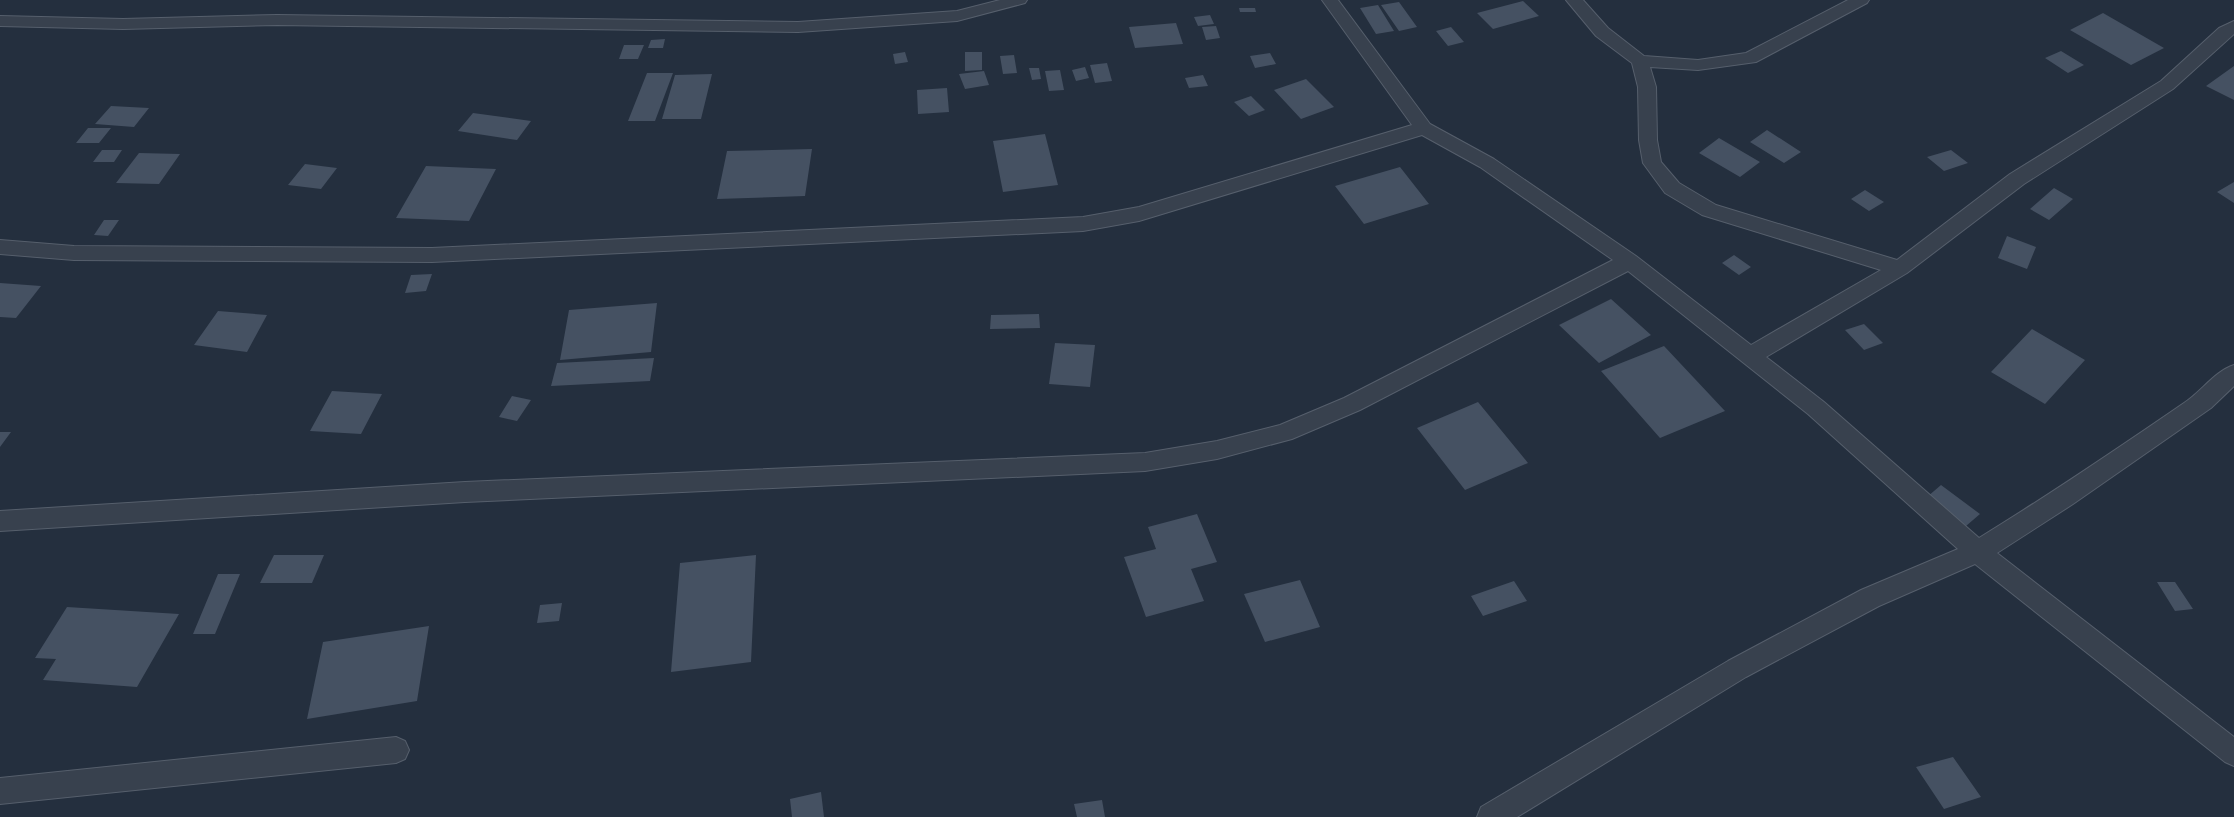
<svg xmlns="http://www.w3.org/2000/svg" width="2234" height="817" viewBox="0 0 2234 817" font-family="'Archivo Narrow',sans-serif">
<rect width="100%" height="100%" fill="#242f3e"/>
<path fill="#455162" d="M1523 1 1539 16 1493 29 1477 13Z
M1399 2 1417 27 1399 31 1381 5Z
M1378 5 1394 31 1376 34 1360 8Z
M1239 8H1255L1256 12H1240Z
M2103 13 2164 48 2131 65 2070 30Z
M1210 15 1214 24 1198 26 1194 17Z
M1176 23 1183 44 1135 48 1129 27Z
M1216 26 1220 38 1206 40 1202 27Z
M1451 27 1464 42 1448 46 1436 31Z
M665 39 663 48H648L651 40Z
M624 45H644L638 59H619Z
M2061 51 2084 65 2068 73 2045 58Z
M905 52 908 62 895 64 893 54Z
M965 52H982V70L965 71Z
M1270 53 1276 64 1255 68 1250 56Z
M1014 55 1017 73 1003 74 1000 56Z
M1107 63 1112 81 1095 83 1090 65Z
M2234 66V100L2206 86Z
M1085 67 1089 78 1076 81 1072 70Z
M1029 68H1039L1041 79 1032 80Z
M1060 70 1064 90 1049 91 1045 71Z
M984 71 989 85 965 89 959 74Z
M647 73H673L655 121H628Z
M712 74 701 119H662L675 75Z
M1203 75 1208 86 1189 88 1185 78Z
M1306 79 1334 107 1301 119 1274 90Z
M947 88 949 112 918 114 917 90Z
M1251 96 1265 110 1249 116 1234 102Z
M111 106 149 108 134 127 95 124Z
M473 113 531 121 517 140 458 131Z
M88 128H111L99 143H76Z
M1767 130 1801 152 1784 163 1750 142Z
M1045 134 1058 185 1003 192 993 141Z
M1719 138 1760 162 1740 177 1699 153Z
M812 149 805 196 717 199 727 151Z
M102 150H122L114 162H93Z
M1951 150 1968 163 1944 171 1927 157Z
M139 153 180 154 159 184 116 183Z
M305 164 337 168 321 189 288 185Z
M426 166 496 169 469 221 396 218Z
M1400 167 1429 204 1364 224 1335 186Z
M2234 182V203L2217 192Z
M2054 188 2073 199 2049 220 2030 209Z
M1865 190 1884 202 1869 211 1851 199Z
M104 220H119L108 236 94 235Z
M2007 236 2036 247 2027 269 1998 258Z
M1734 255 1751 267 1739 275 1722 263Z
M432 274 426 291 405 293 411 275Z
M0 283 41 286 16 318 0 317Z
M1611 299 1651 335 1599 363 1559 325Z
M657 303 651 352 560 360 569 310Z
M218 311 267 315 247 352 194 345Z
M1039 314 1040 328 990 329 991 315Z
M1864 324 1883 343 1864 350 1845 330Z
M2032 329 2085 360 2045 404 1991 372Z
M1055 343 1095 345 1090 387 1049 384Z
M1664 346 1725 411 1660 438 1601 371Z
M654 358 650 381 551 386 557 363Z
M332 391 382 394 361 434 310 431Z
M512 396 531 400 517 421 499 417Z
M1478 402 1528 463 1465 490 1417 428Z
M0 432H11L0 447Z
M1941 485 1980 514 1966 526 1927 497Z
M1197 514 1217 562 1191 569 1204 601 1146 617 1124 557 1156 549 1148 527Z
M274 555H324L312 583H260Z
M756 555 751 662 671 672 680 563Z
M218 574H240L215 634H193Z
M1300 580 1320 627 1265 642 1244 594Z
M1514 581 1527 601 1483 616 1471 596Z
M2157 582H2175L2193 609 2175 611Z
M562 603 559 621 537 623 540 605Z
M67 607 179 614 137 687 43 680 56 659 35 658Z
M429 626 417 701 307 719 323 642Z
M1953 757 1981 797 1944 809 1916 767Z
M821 792 824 817H792L790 799Z
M1102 800 1105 817H1077L1074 804Z"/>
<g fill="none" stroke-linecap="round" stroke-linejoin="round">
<g stroke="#565f6c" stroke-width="2">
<path id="minor" d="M1000 0H1027L1025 3 957 21 798 32 277 25 123 29 0 26V16L123 19 277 15 798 22 957 11Z
M1322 0H1338L1430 124 1494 159 1636 256 1751 345 1881 270 1702 215 1665 193 1643 163 1639 140 1638 87 1632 63 1596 36 1566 0H1583L1608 28 1644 56 1698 60 1746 53 1848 0H1869L1867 3 1756 62 1698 70 1650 67 1656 87 1657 140 1661 162 1679 183 1716 205 1897 260 2010 174 2161 81 2219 28 2234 21V34L2173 89 2024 184 1907 273 1766 357 1824 402 1979 538C2049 495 2117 449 2184 403 2201 392 2215 371 2234 365V386L2211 408 2073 504 1997 553 2234 737V766L2225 762 1975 564 1879 606 1746 677 1517 817H1477L1481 807 1728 661 1861 590 1958 549 1808 414 1628 271 1360 410 1292 439 1217 459 1145 471 465 502 0 531V511L465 482 1145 453 1217 441 1280 425 1344 398 1613 260 1480 167 1422 135 1139 221 1083 231 432 262 74 260 0 254V240L74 246 432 248 1083 217 1139 207 1412 125Z
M396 737 405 741 409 750 405 759 396 763 0 804V778Z"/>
</g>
<use href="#minor" fill="#38414e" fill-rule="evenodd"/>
</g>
</svg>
